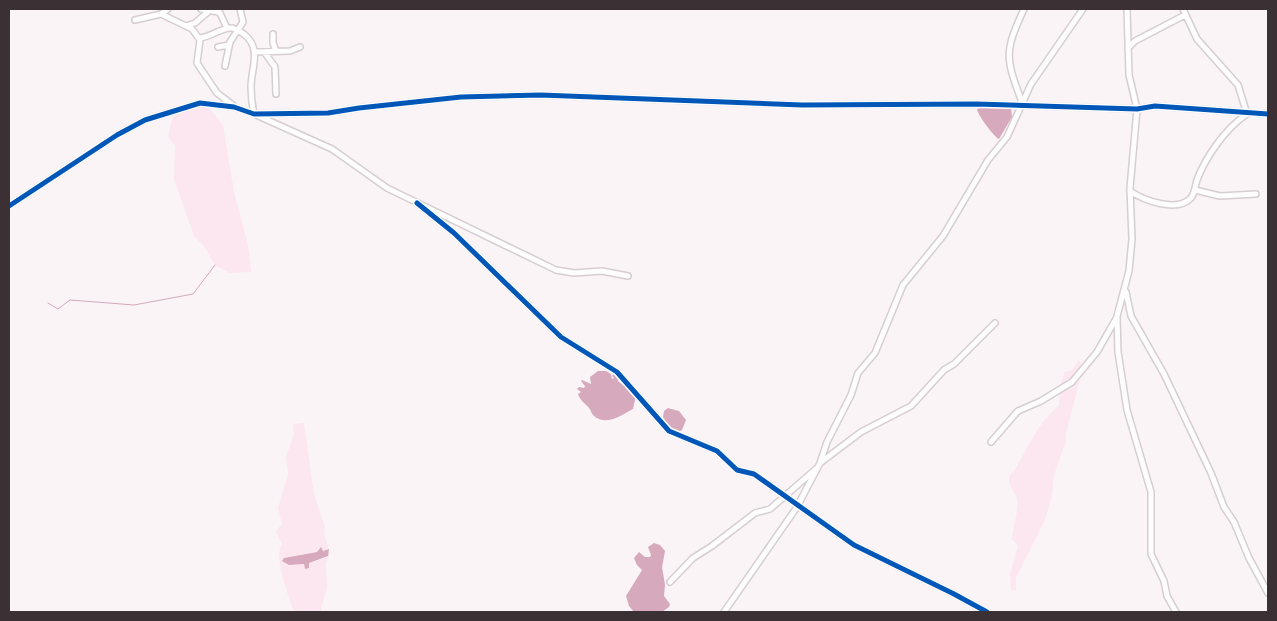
<svg xmlns="http://www.w3.org/2000/svg" width="1277" height="621" viewBox="0 0 1277 621" font-family="Signika,sans-serif">
<rect width="100%" height="100%" fill="#faf4f7"/>
<path fill="#fce6f0" d="M198 107 209 108 223 125 234 192 248 245 251 272 230 273 215 265 204 246 194 236 174 179 175 146 168 137 173 115Z
M1078 361 1081 362 1078 387 1066 433V441L1054 475 1052 495 1045 520 1016 578V590H1011L1010 574 1018 546 1012 539C1013 530 1019 507 1017 499 1015 491 1008 486 1009 477 1028 453 1034 425 1059 406L1060 385 1065 372 1072 370Z
M304 423 314 495 325 527 324 534 329 549 284 558 289 565 304 564 305 569 309 563 328 557 327 554 331 552 326 563 327 588 320 612H294C289 597 273 557 282 544L276 531 282 524 278 508 288 474 286 457 294 434 293 424Z"/>
<path fill="#d6a9bd" d="M983 107H1011L1012 117 999 139C994 137 977 114 977 109Z
M598 371H606L611 374 612 379 614 378 612 376 614 373 619 382 636 395 633 409C620 416 605 427 593 415 591 413 591 410 589 408 584 402 581 402 578 394L581 392 577 389 579 387 584 388 585 386 581 381 582 380 591 384 590 377Z
M668 408 679 411 686 420 682 430 679 432 671 429 663 417 664 411Z
M654 543 660 545 665 551 662 567 665 585 664 596 670 604 669 607 662 612H634L629 606 626 596 642 570 637 565 634 558 639 552 645 557H650L651 555 648 547Z
M321 547 323 551 329 549 328 556 309 563V568L305 569 304 564 289 565 282 561 284 558 317 552Z"/>
<g fill="none" stroke-linecap="round" stroke-linejoin="round">
<path stroke="#d6a9bd" stroke-width="1" d="M48 303 58 309 70 300 134 305 193 294 215 265"/>
<g stroke="#d6ced1" stroke-width="8">
<path id="street" d="M201 9 218 12
M218 9 227 28
M1127 9 1129 75 1137 109 1130 188 1132 239 1129 271 1117 316 1118 352 1127 410 1151 492V554L1164 581 1167 596 1176 612
M161 14 168 9
M135 20 161 14 192 29 200 40 197 63 217 93 234 106
M186 26 195 23 209 11
M273 34V43L276 51
M199 38C210 38 221 27 232 28 237 29 241 32 245 35 262 49 251 69 251 87 251 96 252 105 254 114L332 149 387 188 556 270 574 273 602 271 628 276
M218 47 229 45
M1128 48 1135 41 1185 15
M254 52 290 51 300 47
M265 53 275 67 276 94
M225 66 230 42 243 22 240 9
M1023 105C1006 59 1003 54 1024 9
M1195 190 1220 196 1256 194
M1130 191C1143 200 1177 213 1191 198 1195 193 1195 186 1197 180 1206 156 1226 128 1247 114L1238 85 1197 39 1183 9
M417 203 454 233 561 337 617 372 669 431 717 451 737 470 754 474 854 545 954 594 987 612
M9 206 117 135 145 120 200 103 234 107 254 114 328 113 359 108 461 97 541 95 802 105 977 104 1137 109 1155 106 1268 114
M1126 292 1131 316 1164 374 1211 473 1224 507 1234 522 1249 558 1268 593
M991 442 1018 411 1041 401 1072 382 1097 352 1117 317
M820 463 827 442 851 395 858 373 875 353 903 285 943 236 988 160 1007 137 1031 84 1083 9
M670 582 693 558 712 546 755 513 770 509 816 469
M724 612 797 507 820 463 861 432 911 406 944 370 954 364 995 323"/>
</g>
<use href="#street" stroke="#fefdfe" stroke-width="5"/>
<g stroke="#fff" stroke-width="8">
<path id="cycleway" d="M417 203 454 233 561 337 617 372 669 431 717 451 737 470 754 474 854 545 954 594 987 612
M9 206 117 135 145 120 200 103 234 107 254 114 328 113 359 108 461 97 541 95 802 105 977 104 1137 109 1155 106 1268 114"/>
</g>
<use href="#cycleway" stroke="#0057b8" stroke-width="5"/>
</g>
<rect width="1277" height="621" fill="none" stroke="#3b3135" stroke-width="20"/>
</svg>
